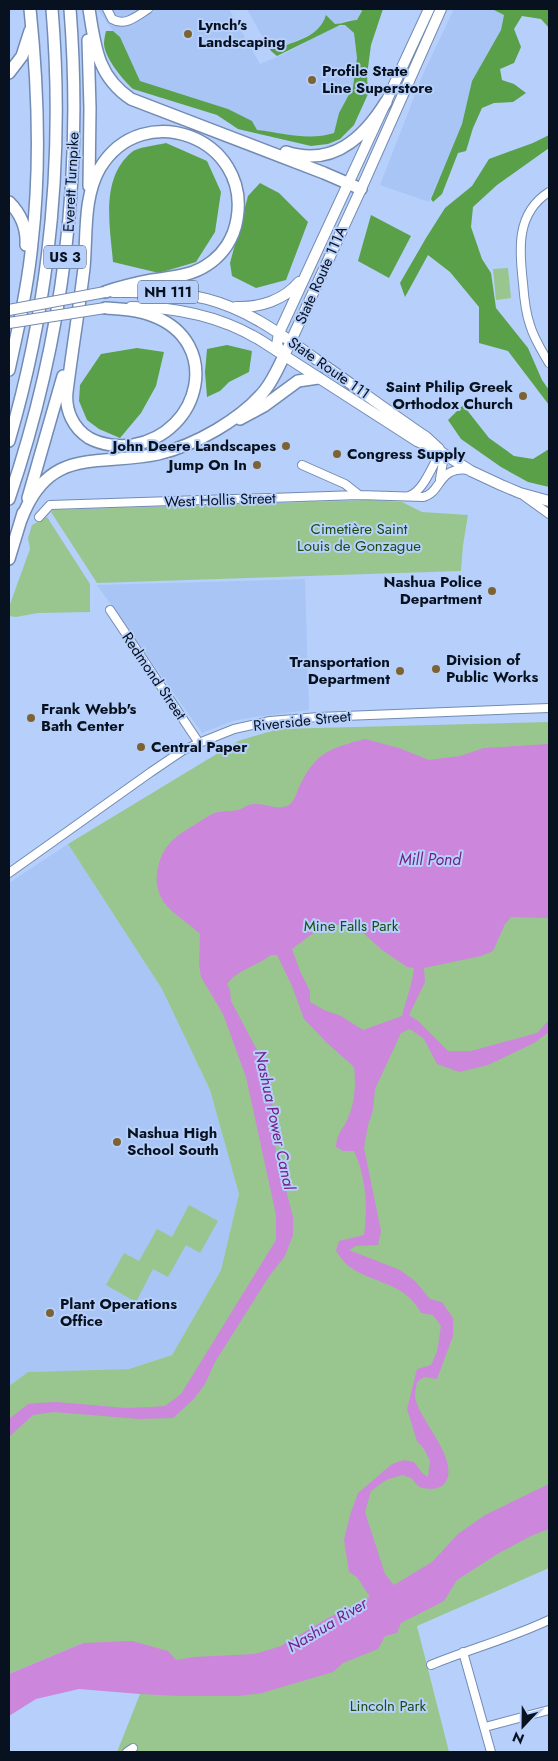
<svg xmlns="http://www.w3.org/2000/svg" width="558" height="1761" viewBox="0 0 558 1761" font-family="Jost,sans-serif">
<rect width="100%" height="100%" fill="#b6d0fb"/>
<path fill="#a8c5f6" d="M99 9H229L260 64 284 54 334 27 345 25 354 33 357 58 353 87 339 113 334 133 320 137 297 136 257 130 228 109 140 81 120 37 113 31 99 11Z
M247 9H361L363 10 357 20H348L339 24 323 25 315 33 278 48 274 43H266Z
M454 9H492L504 15 501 30 472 81 462 124 429 202 380 185 423 74Z
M305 579 309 710 255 717 233 721 202 733 97 585Z
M68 844 162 989 210 1090 239 1194 221 1270 172 1355 129 1369 28 1372 9 1386V883Z"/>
<path fill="#99c68f" d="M508 268 511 298 496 300 493 269Z
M370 500 402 502 422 512 468 515 463 545 461 571 97 583 51 512 53 510Z
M47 517 90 584V612L38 613 16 617 9 616V607L30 549 28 538 32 525Z
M549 722V1568L417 1626 449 1752H117L140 1694 83 1643 9 1674V1386L28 1372 129 1369 172 1355 221 1270 239 1194 210 1090 162 989 68 844 238 741 278 729Z
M189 1205 218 1221 200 1253 186 1245 168 1277 153 1269 136 1302 106 1285 124 1253 139 1261 157 1229 172 1237Z"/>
<path fill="#59a049" d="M361 9H383L371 45 367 75 368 94 354 125 340 139 328 144 311 146 238 129 217 115 133 89C122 79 105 58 104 44 104 40 105 35 106 31H113L120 37 140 81 228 109 252 121 257 130C283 133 309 141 334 133L339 113 353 87 357 58 354 33 345 25H340L277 56 271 51 266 43H274L279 48C298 40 319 37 326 15L335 24C343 24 349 20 357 20L362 11Z
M492 9H549V28L541 19 522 16 514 29 521 47 514 63 500 69 502 80 514 84 526 93 513 102 494 103 482 108 473 128 466 151 458 153 442 194 433 202 431 199 462 124 472 81 501 30 504 15Z
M549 135V148L497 185 473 207 471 227 482 259 491 273 496 308 528 348 542 380 549 390V405L508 351 479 343V307L450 272 428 255 405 297 400 283 426 238 445 208 472 186 489 159 533 143Z
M166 143 207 161 221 192 215 232 196 262 159 273 113 262C110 226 100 178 132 152 138 147 158 145 166 143Z
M260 183 279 193 308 222 286 280 256 288 232 276 230 263 248 196Z
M371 215 411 236 389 278 358 261Z
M227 345 252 351 249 372 229 382 220 391 207 397 205 372 207 349Z
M137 348 164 352 156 386 141 413 120 438 99 429 87 420 79 401 80 385 101 354Z
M463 405 489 438 514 456 533 459 549 449V487L528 482 501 467 461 439 448 420Z"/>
<path fill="#cc86db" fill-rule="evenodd" d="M365 739 399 748 429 760 460 756 484 748 549 744V918L511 917 505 924 493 951 481 956 424 968 425 982 409 1015 418 1021 448 1051H471L537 1033 549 1020V1032L534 1043 488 1065 459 1072 437 1064 424 1039 410 1029 401 1033 375 1089 373 1110 368 1125 364 1148 381 1231 378 1245 356 1246 349 1250 400 1270 415 1281 430 1299 442 1302 453 1318V1336L437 1379 424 1377 417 1382C416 1388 414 1396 416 1401 422 1423 460 1461 445 1483 439 1491 427 1489 419 1487L411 1478 402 1475 386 1480 371 1491 365 1512 385 1574 394 1585 432 1562 458 1534 485 1515 549 1484V1529L531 1536 499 1553 457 1580 444 1601 401 1623 397 1633 385 1636 378 1649 343 1663 333 1672 262 1693 238 1696H178L140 1694 79 1689 36 1699 9 1716V1674L83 1643 132 1641 168 1651 176 1660 194 1657 255 1654 281 1646 328 1618 370 1597 357 1577 349 1572 344 1540 350 1515 358 1493 392 1464 404 1460 414 1462 423 1474 428 1477 430 1461 424 1449 417 1441 407 1409 417 1369 431 1365 437 1352 441 1326 433 1315 421 1313C405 1281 370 1284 346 1264 342 1260 339 1255 336 1251L339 1241 364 1235C368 1207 366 1177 354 1151H343L336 1147C337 1132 343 1130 348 1118 355 1103 356 1083 354 1067L326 1042 304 1019 292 986 277 955H271C257 966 237 970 227 984L230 990 231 1001 265 1065 272 1090 273 1124 276 1151 293 1217V1235L285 1256 270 1275 215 1362 205 1384 194 1399 173 1418 139 1419 54 1412 33 1415 9 1437V1419L28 1404 37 1403 57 1402 125 1408 150 1407 165 1406 181 1394 276 1240V1215L246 1077 223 1014 201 977 199 964 200 934C188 922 173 915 163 901 157 891 155 880 158 868 163 844 176 836 196 824 201 821 206 817 212 814 221 810 229 812 238 810 242 809 245 806 249 805 262 801 277 812 289 805 295 801 297 791 300 785 316 752 331 748 365 739ZM331 923 360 930 382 950 407 967 414 968C412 985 406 1000 402 1016L363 1030 341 1016 324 1010 310 1002V991L300 971 292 949 320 928Z"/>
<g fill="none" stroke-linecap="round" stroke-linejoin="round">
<g stroke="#738bb3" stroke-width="10">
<path id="minor" d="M107 9 112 19C125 27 137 16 148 9
M549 192C516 213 519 249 523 283 524 297 525 311 530 325 534 339 542 351 549 363
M302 465 345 484 359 495
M440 479 443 462 441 452
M409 496C424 491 432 465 441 452
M524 496 549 514
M39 517 50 505 359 495 423 497C442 493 437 466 469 470
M110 610 199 743
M9 873 151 772 182 751 199 743 234 729 270 721 319 717 549 708
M463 1652 491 1752
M431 1665C470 1649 511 1638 549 1620
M485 1727 549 1710
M127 1752 133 1748"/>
</g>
<g stroke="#738bb3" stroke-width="12">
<path id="major" d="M113 292C145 292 175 291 207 299 249 310 282 335 317 360 353 385 389 412 426 437L439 449
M131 307C176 307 220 316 260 340L417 441 441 452 471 471 501 485 520 493 549 501
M236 307C260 308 284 300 299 282
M283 356 277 345 279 333 429 9
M284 356 361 189 441 9"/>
</g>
<g stroke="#738bb3" stroke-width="14">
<path id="highway" d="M89 9C95 46 97 76 131 99L324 173 361 189
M88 40 90 108 89 186
M9 73 22 56 30 31
M286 152C332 167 363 139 386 102
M9 202C21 214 27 228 26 245
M105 308C121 309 138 310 153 316 222 342 202 433 133 445 119 447 102 445 89 438 73 428 65 410 67 392 72 351 79 310 84 268 87 236 83 197 100 168 143 97 251 138 237 219 234 238 223 255 207 265 191 276 171 277 152 280 136 283 120 287 105 292
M9 370C18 329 28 286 32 243 41 166 38 86 30 9
M240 419 264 406 298 381 318 378
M9 441C50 301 64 154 52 9
M28 498 63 376
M9 499C63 341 83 175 70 9
M21 520C49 445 97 467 158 454 194 446 242 419 265 390 273 380 278 368 284 356
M9 559 23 513"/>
</g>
<use href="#minor" stroke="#fff" stroke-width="8"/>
<use href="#major" stroke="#fff" stroke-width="10"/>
<use href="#highway" stroke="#fff" stroke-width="11"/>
<g stroke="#738bb3" stroke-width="12" stroke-linecap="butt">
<path id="major-bridge" d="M9 310 105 292
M9 323 105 308"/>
</g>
<use href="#major-bridge" stroke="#fff" stroke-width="10"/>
</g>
<g fill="#7d6334" stroke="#b6d0fb" stroke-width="2">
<circle cx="188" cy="34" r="5"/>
<circle cx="312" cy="80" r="5"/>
<circle cx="523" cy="396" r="5"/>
<circle cx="286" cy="446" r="5"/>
<circle cx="337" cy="454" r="5"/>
<circle cx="257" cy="465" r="5"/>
<circle cx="492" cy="591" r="5"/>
<circle cx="436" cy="669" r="5"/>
<circle cx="400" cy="671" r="5"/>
<circle cx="31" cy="718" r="5"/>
<circle cx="141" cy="747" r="5"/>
<circle cx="117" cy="1142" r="5"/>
<circle cx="50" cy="1313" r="5"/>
</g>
<g text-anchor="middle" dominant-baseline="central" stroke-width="4" stroke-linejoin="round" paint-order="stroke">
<g fill="#b6d0fb" stroke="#3c4a61" stroke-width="1">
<rect x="44" y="245.5" width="42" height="23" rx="4"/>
<rect x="138" y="280.5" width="60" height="23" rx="4"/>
</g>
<g font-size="14" font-weight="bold" fill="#08111f">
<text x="65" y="257">US 3</text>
<text x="168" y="292">NH 111</text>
</g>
<g font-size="15" font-weight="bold" fill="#08111f" stroke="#b6d0fb" text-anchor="start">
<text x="198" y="25">Lynch's<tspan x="198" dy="17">Landscaping</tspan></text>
<text x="322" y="71">Profile State<tspan x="322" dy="17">Line Superstore</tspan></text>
<text x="513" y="387" text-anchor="end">Saint Philip Greek<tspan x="513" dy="17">Orthodox Church</tspan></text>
<text x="276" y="446" text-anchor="end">John Deere Landscapes</text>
<text x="347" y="454">Congress Supply</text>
<text x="247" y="465" text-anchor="end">Jump On In</text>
<text x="482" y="582" text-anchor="end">Nashua Police<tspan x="482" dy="17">Department</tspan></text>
<text x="446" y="660">Division of<tspan x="446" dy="17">Public Works</tspan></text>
<text x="390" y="662" text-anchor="end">Transportation<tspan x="390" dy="17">Department</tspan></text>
<text x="41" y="709">Frank Webb's<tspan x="41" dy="17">Bath Center</tspan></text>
<text x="151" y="747">Central Paper</text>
<text x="127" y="1133">Nashua High<tspan x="127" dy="17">School South</tspan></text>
<text x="60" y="1304">Plant Operations<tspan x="60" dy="17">Office</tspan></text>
</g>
<g font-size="15" fill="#08111f" stroke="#b6d0fb">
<text transform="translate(71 182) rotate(-87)">Everett Turnpike</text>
<text transform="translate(321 275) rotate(-66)">State Route 111A</text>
<text transform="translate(329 368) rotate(35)">State Route 111</text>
<text transform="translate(220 500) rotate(-2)">West Hollis Street</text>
<text transform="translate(154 676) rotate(56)">Redmond Street</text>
<text transform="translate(302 721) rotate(-6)">Riverside Street</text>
</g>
<g font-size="15" fill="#1d4c11" stroke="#b6d0fb">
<text x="359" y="529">Cimetière Saint<tspan x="359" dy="17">Louis de Gonzague</tspan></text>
<text x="351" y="926">Mine Falls Park</text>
<text x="388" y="1706">Lincoln Park</text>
</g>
<g font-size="16" font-style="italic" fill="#762087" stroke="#b6d0fb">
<text x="430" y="859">Mill Pond</text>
<text transform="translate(275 1120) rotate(78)">Nashua Power Canal</text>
<text transform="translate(327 1625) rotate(-31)">Nashua River</text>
</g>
</g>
<rect width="558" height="1761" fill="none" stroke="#08111f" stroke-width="20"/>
<g transform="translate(523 1726) rotate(202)" stroke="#b6d0fb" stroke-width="4" paint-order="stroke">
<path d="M0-4L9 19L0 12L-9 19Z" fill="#08111f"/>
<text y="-8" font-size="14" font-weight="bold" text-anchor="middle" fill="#08111f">N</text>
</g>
</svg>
